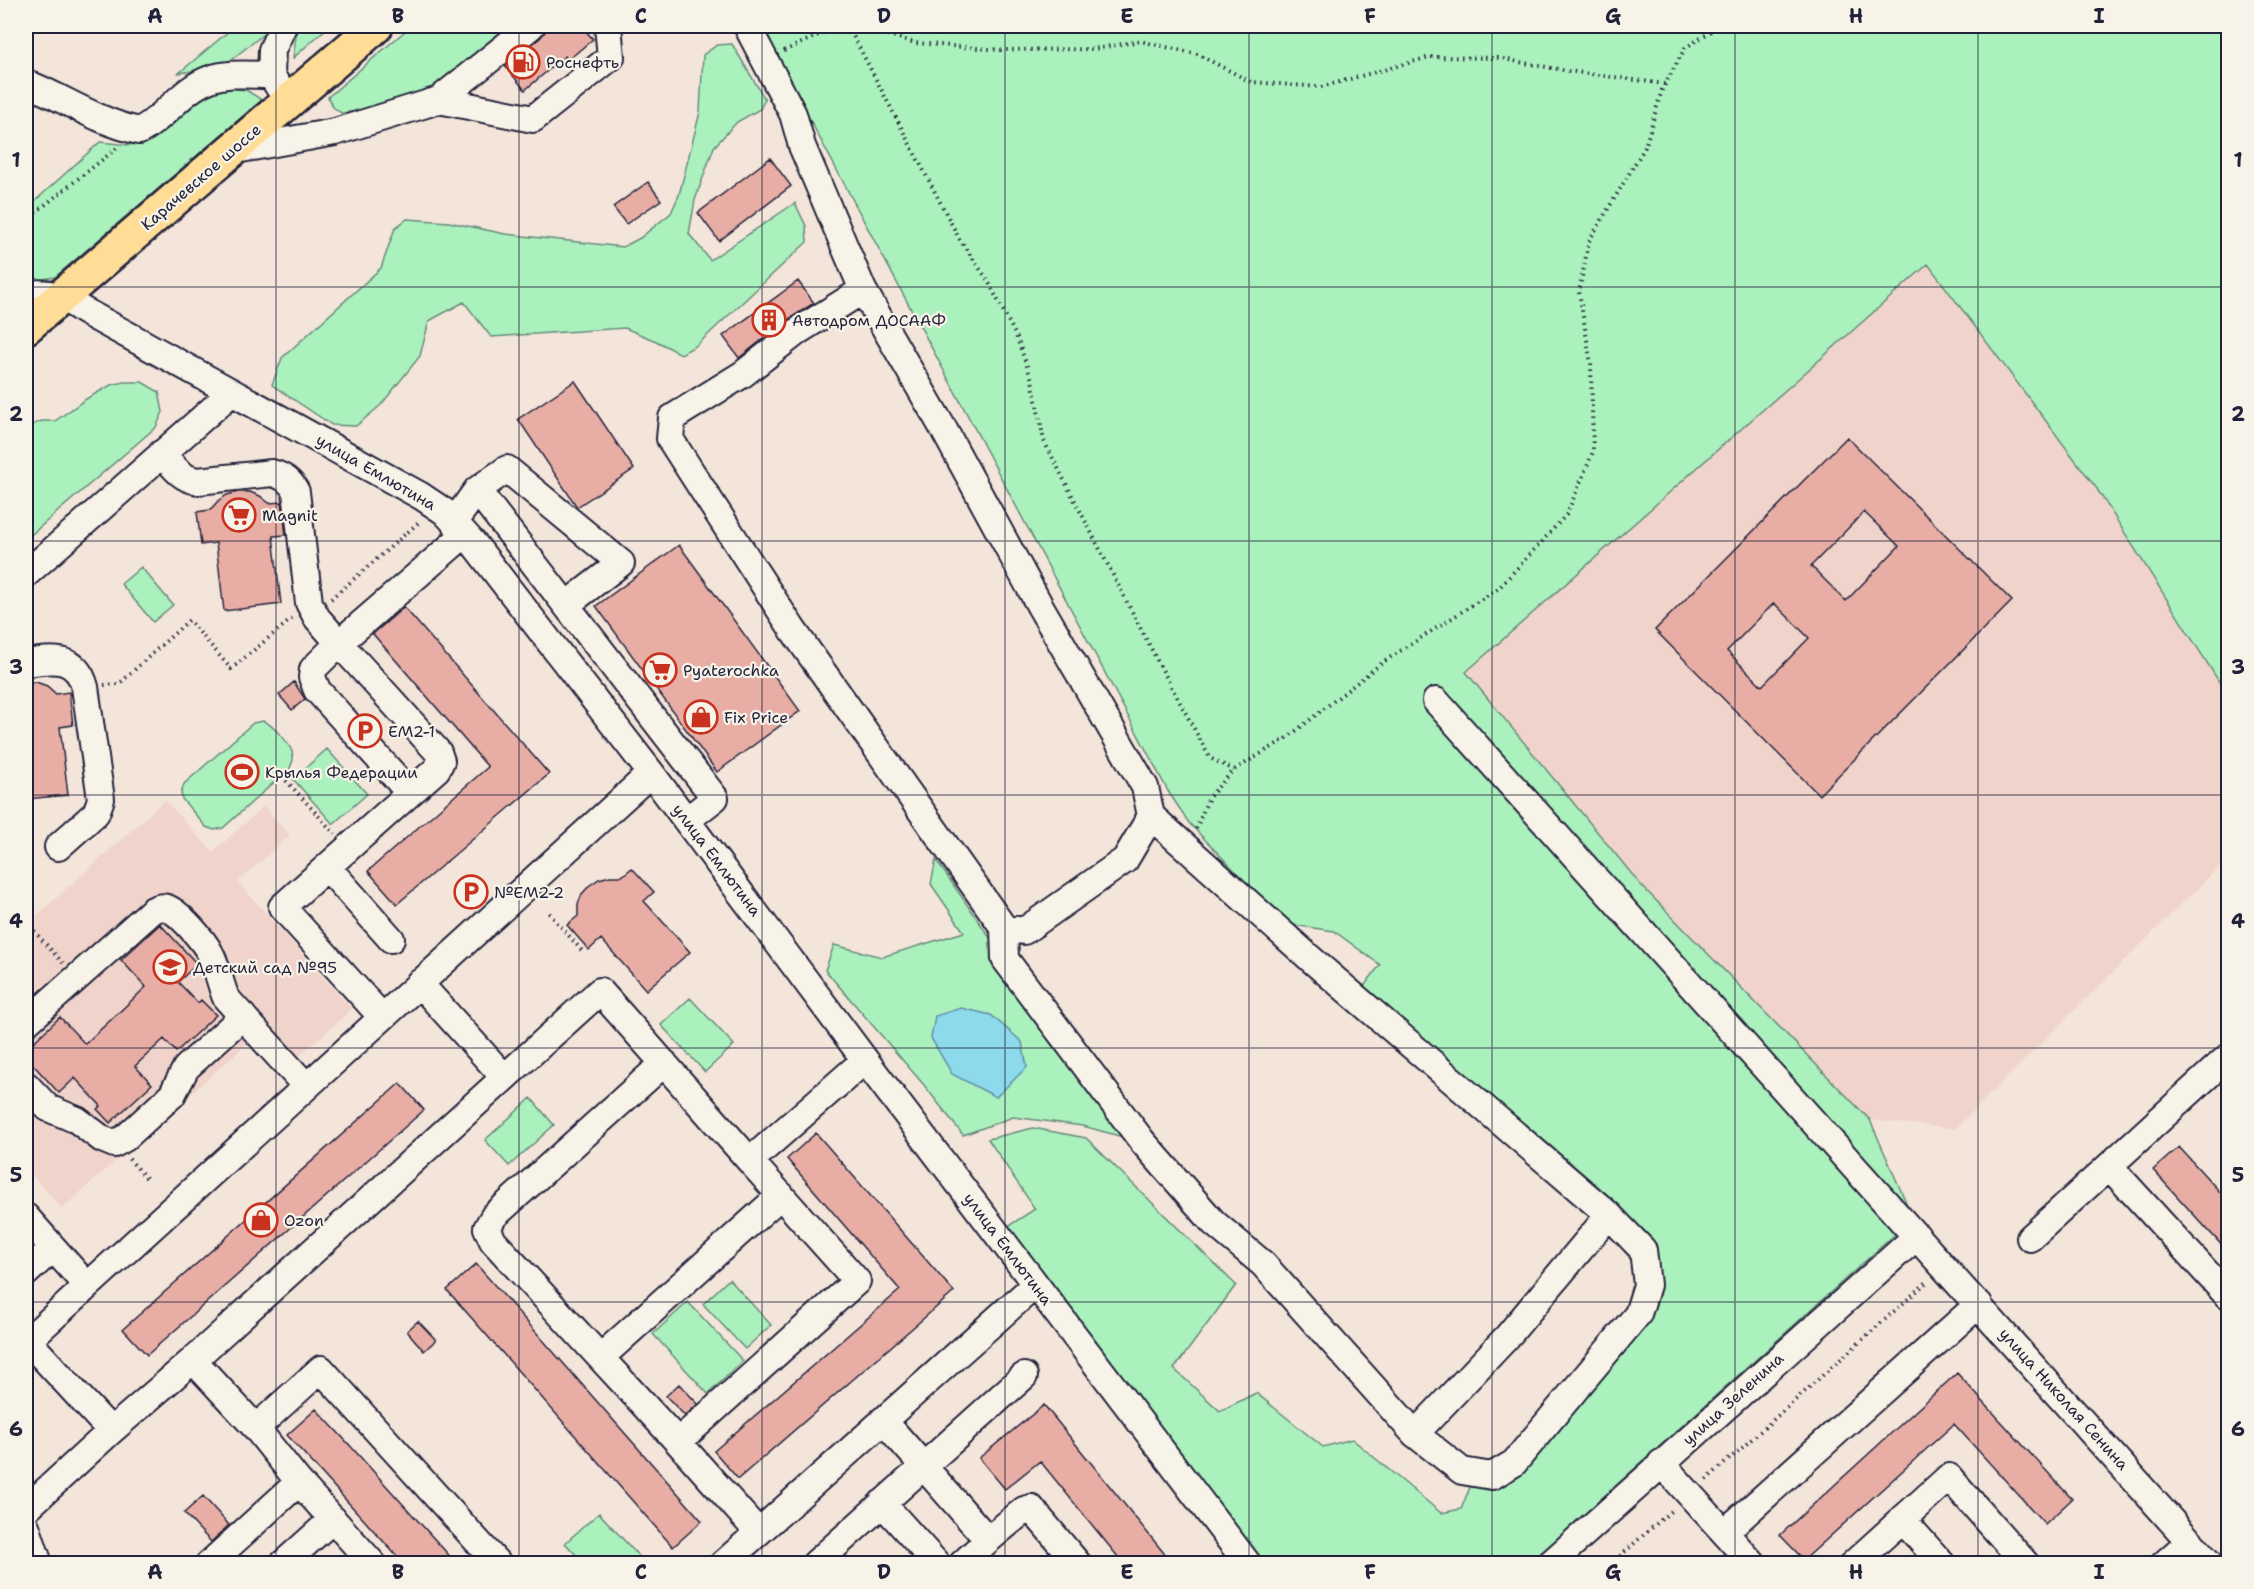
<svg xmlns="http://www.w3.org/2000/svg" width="2254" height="1589" viewBox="0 0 2254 1589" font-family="'Shantell Sans',sans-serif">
<rect width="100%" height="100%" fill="#f4e5db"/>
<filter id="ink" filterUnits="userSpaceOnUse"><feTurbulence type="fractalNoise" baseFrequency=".0167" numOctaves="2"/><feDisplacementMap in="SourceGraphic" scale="12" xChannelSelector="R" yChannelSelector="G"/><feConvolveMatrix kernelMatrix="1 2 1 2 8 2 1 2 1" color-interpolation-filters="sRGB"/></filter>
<g filter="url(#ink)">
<path fill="#f0d4cb" d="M1928 263 2097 489 2228 696V858L1955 1129 1870 1120 1640 884 1466 672Z
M165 800 213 852 264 806 290 835 238 882 352 1009 280 1073 250 1041 62 1209 26 1168V925Z"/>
<path fill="#abf1bd" stroke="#668a7c" stroke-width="1.5" d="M235 26H271L260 37 223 66 179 73Z
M300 26H329L293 58 297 29Z
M411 26H508L430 89 359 111 341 113 333 107 328 97Z
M760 26H2228V696L2097 489 1928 264 1466 672 1640 884 1870 1120 1913 1218 1530 1563H1263L1059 1292 1007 1227 1035 1209 988 1139 1033 1128 1086 1138 1236 1285 1174 1369 1220 1411 1256 1393 1323 1447 1352 1439 1441 1513 1461 1509 1471 1485 1526 1465 1644 1327 1659 1297 1656 1258 1362 989 1380 965 1334 931 1286 924 1189 823 1168 791Z
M732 44 765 99 760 109 737 122 714 147 695 200 689 234 710 260 795 203 806 226 807 242 697 345 681 354 656 341 625 328 491 337 464 302 429 321 420 356 381 405 356 426 332 425 272 385 282 358 381 268 395 228 407 219 449 222 505 234 623 247 640 238 671 213 679 195 700 112 703 55 717 45Z
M213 87 246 90 262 100 55 277 26 282V209L100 142 130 145 158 132Z
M124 382H142L159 392 163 412 156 427 26 539V427L42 421H55L86 399 111 385Z
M141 567 173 605 153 622 121 584Z
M263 721C273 725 295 747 293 759 293 762 291 765 290 768L223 828 214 830 206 827 182 799 181 792 184 784 253 723Z
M327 749 367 794 333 824 293 779Z
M936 860 1130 1139 1083 1126 1013 1117 963 1135 924 1085 825 970 834 945 882 957 964 932 931 884Z
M690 998 734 1045 705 1072 661 1025Z
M531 1098 554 1125 509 1166 485 1140Z
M729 1279 771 1325 745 1349 703 1304Z
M688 1302 743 1361 708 1394 653 1334Z
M599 1513 645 1563H584L565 1543Z"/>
<path fill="#8ddaed" stroke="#6290a6" stroke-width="1.5" d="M961 1008 991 1015 1022 1042 1027 1067 996 1097 952 1074 931 1038 935 1016Z"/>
<path fill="#e8aea5" stroke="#22223b" stroke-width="1.5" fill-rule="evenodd" d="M546 26H581L593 39 568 60 565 56 525 90 505 66 540 38 545 32Z
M770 158 791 186 719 241 698 213Z
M648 182 661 200 626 224 613 207Z
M798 281 814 303 789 319 739 358 723 336Z
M575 381 634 469 577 507 518 419Z
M1847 437 2012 601 1819 795 1655 630ZM1864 512 1899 546 1846 601 1811 566ZM1774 603 1809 638 1762 686 1727 651Z
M238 492H250L260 496 269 503 282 502 286 535 273 536 281 604 224 611 216 543 201 545 197 512 210 510 218 501 227 495Z
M679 545 800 711 717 772 596 606Z
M404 607 549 774 397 904 368 871 488 767 373 634Z
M26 682H36L47 686 56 694 69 692 73 725 60 727 68 795 26 799Z
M294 682 305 699 292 710 279 695Z
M632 868 654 892 644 901 690 952 646 990 601 939 589 950 567 925 578 916V904L582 894 590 885 599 879 610 876H622Z
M160 924 197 964 178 982 198 1003 201 1000 216 1015 176 1052 164 1039 135 1066 152 1084 110 1123 97 1109 101 1106 75 1078 59 1093 26 1057V1049L60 1017 85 1044 146 987 121 960Z
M400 1083 424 1110 147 1355 123 1329Z
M816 1133 954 1292 738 1479 714 1451 900 1290 787 1159Z
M2179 1147 2229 1202V1253L2153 1170Z
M476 1264 702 1521 673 1547 447 1290Z
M418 1321 436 1340 424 1351 407 1331Z
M1957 1373 2072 1499 2045 1524 1954 1424 1804 1560 1780 1535Z
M679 1384 698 1404 685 1416 666 1396Z
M1044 1405 1172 1563H1123L1040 1461 1005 1489 979 1458Z
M316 1409 345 1440 456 1563H403L287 1435Z
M203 1496 229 1525 211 1542 184 1513Z"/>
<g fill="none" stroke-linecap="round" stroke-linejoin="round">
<g stroke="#22223b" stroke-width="30">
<path id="minor" d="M747 26 793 114 802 146 863 290 943 428 1040 606 1145 787 1151 816 1312 960 1609 1215 1643 1250 1647 1285 1638 1314 1514 1463 1492 1476 1462 1471 1415 1434 1263 1264 1214 1223 1142 1141 1005 959 1004 928 793 630 670 439 672 418 743 374 798 331 863 290
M26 83C64 98 98 122 139 131 165 118 182 89 210 79 228 72 251 75 271 75
M280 89 271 75 272 50 283 26
M439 100 533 119 611 57 608 26
M230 151 335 132 439 100 531 26
M26 294C53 291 62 296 84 311L421 496 445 512 474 544 651 773 865 1060 1248 1564
M162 453C173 466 181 479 198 481L272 473C284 476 291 481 296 492L309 603 317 618 339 643 313 669 312 677 317 690 409 792
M477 490 507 469 621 563 566 605
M454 522 477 490 715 798 687 820
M26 574 231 393
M26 663C53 659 76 655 85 687L101 799 96 813 58 847
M1436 701 2210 1564
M327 867 391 939
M1004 928 1024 931 1125 860 1151 816
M419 983 504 1077
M382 1017 282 907 437 769 441 761 438 752 339 643 465 534
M26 1023 153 910C158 908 162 906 167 908 179 912 204 941 210 953 217 966 220 983 226 998L306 1086
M2228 1057 2109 1166 2228 1296
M664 1063 494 1216 487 1228 493 1241 678 1442 758 1532
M26 1085 48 1108 77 1120 102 1139 114 1144 125 1138 172 1095 186 1068 243 1016
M26 1217 87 1286
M2030 1238 2109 1166
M26 1273 53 1248
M27 1340 111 1431 193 1360 600 991 750 1161 865 1060
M26 1342 651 773
M601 1357 781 1195
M193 1360 256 1428
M883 1420 988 1540 1024 1510 1031 1508 1078 1564
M1415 1434 1507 1337 1609 1215
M678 1442 857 1281 750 1161
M1661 1463 1753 1564
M882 1503 937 1564
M26 1509 111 1431
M1902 1519 1942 1564
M26 1526 39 1564
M1725 1532 1979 1304
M209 1564 299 1482
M283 1564 333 1519
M373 1564 299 1482 256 1428 321 1369 498 1564
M723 1564 1035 1285
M815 1564 1024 1376
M962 1564 988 1540
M1550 1564 1917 1236
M1853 1564 1949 1477 2026 1564
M2164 1564 2190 1541"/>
</g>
<g stroke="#22223b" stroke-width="38">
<path id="highway" d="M26 327 376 26"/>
</g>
<path stroke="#22223b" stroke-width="4" stroke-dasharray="1.5 4.5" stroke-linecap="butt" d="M848 26 960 240 987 279 1017 338 1032 380 1044 441 1159 664 1210 758 1234 770
M859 26 915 43 1001 50 1093 49 1140 41 1197 54 1251 82 1321 87 1430 57 1498 58 1568 71 1665 84
M784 51 838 26
M26 220 117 148
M331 599 418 523
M104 685 119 684 189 620 231 669 294 617
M282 776 335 834
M1196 829 1209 797 1234 770 1287 738 1383 662 1499 588 1567 514 1593 452 1591 364 1579 292 1589 241 1645 147 1662 90 1685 48 1719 26
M2228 876 2224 880 2228 886
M549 913 583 952
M26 922 63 963
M129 1159 149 1181
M1706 1480 1928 1281
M1611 1564 1673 1509"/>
<use href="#minor" stroke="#f7f3e8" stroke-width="26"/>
<use href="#highway" stroke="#ffdd96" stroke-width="33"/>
</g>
</g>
<path fill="none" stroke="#22223b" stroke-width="1.5" stroke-opacity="0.55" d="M276 26V1564M519 26V1564M762 26V1564M1005 26V1564M1249 26V1564M1492 26V1564M1735 26V1564M1978 26V1564M26 287H2228M26 541H2228M26 795H2228M26 1048H2228M26 1302H2228"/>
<defs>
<g id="fuel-ring" transform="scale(1.725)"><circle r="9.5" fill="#f7f3e8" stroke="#c8321e" stroke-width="1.5"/><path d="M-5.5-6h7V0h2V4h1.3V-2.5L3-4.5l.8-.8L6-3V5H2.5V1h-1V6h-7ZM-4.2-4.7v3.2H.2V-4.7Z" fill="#c8321e"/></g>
<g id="building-ring" transform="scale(1.725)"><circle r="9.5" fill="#f7f3e8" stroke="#c8321e" stroke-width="1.5"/><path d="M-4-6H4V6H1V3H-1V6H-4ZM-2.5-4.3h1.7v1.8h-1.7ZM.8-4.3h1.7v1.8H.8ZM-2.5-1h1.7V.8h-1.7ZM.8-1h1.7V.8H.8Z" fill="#c8321e"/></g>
<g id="supermarket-ring" transform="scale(1.725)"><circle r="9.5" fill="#f7f3e8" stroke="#c8321e" stroke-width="1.5"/><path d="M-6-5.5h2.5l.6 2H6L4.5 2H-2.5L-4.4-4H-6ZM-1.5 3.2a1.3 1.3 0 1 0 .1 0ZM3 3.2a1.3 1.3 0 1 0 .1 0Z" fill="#c8321e"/></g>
<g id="shop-ring" transform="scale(1.725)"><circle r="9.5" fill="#f7f3e8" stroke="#c8321e" stroke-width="1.5"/><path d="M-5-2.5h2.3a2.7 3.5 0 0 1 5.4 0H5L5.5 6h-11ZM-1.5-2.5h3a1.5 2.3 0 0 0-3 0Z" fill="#c8321e"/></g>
<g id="parking-ring" transform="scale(1.725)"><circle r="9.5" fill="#f7f3e8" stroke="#c8321e" stroke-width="1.5"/><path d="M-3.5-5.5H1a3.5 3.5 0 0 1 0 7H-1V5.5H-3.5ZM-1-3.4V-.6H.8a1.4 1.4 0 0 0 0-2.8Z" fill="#c8321e"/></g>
<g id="stadium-ring" transform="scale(1.725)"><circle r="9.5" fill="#f7f3e8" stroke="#c8321e" stroke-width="1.5"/><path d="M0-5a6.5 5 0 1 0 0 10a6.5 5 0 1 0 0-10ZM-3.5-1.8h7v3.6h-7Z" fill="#c8321e"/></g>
<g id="school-ring" transform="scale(1.725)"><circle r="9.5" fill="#f7f3e8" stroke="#c8321e" stroke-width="1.5"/><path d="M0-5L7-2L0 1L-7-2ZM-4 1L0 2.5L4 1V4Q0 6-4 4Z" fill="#c8321e"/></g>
</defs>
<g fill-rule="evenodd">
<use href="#fuel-ring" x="523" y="62"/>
<use href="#building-ring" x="769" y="320"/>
<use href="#supermarket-ring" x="239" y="515"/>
<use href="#supermarket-ring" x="660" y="670"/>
<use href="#shop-ring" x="701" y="717"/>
<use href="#parking-ring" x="365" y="731"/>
<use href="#stadium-ring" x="242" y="772"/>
<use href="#parking-ring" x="471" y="892"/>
<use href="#school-ring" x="170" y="967"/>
<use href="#shop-ring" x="261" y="1220"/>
</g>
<g text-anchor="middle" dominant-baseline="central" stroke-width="4.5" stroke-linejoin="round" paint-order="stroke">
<g font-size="16" fill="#22223b" stroke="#f7f3e8" text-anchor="start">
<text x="546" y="62">Роснефть</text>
<text x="792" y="320">Автодром ДОСААФ</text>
<text x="262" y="515">Magnit</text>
<text x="683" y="670">Pyaterochka</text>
<text x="724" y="717">Fix Price</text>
<text x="388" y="731">ЕМ2-1</text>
<text x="265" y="772">Крылья Федерации</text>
<text x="494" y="892">№ЕМ2-2</text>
<text x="193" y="967">Детский сад №95</text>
<text x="284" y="1220">Ozon</text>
</g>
<g font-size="16" fill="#22223b" stroke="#f7f3e8">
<text transform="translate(201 177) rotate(-41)">Карачевское шоссе</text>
<text transform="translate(376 472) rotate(30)">улица Емлютина</text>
<text transform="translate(717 860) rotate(53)">улица Емлютина</text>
<text transform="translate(1008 1249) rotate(53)">улица Емлютина</text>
<text transform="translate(1733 1399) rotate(-42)">улица Зеленина</text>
<text transform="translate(2064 1399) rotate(48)">улица Николая Сенина</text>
</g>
</g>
<rect width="2254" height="1589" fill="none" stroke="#f7f3e8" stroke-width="66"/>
<rect x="33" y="33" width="2188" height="1523" fill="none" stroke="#22223b" stroke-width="2"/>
<g font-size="20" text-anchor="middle" font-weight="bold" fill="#22223b">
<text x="155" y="23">A</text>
<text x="398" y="23">B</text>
<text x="641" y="23">C</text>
<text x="884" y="23">D</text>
<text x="1127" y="23">E</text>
<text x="1370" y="23">F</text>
<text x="1613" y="23">G</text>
<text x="1856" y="23">H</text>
<text x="2099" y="23">I</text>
<text x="16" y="167">1</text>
<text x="2238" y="167">1</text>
<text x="16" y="421">2</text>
<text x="2238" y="421">2</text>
<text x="16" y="674">3</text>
<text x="2238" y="674">3</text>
<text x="16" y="928">4</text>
<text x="2238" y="928">4</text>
<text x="16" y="1182">5</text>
<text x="2238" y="1182">5</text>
<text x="16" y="1436">6</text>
<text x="2238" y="1436">6</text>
<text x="155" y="1579">A</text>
<text x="398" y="1579">B</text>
<text x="641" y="1579">C</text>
<text x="884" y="1579">D</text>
<text x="1127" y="1579">E</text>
<text x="1370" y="1579">F</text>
<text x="1613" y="1579">G</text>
<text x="1856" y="1579">H</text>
<text x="2099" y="1579">I</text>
</g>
</svg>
